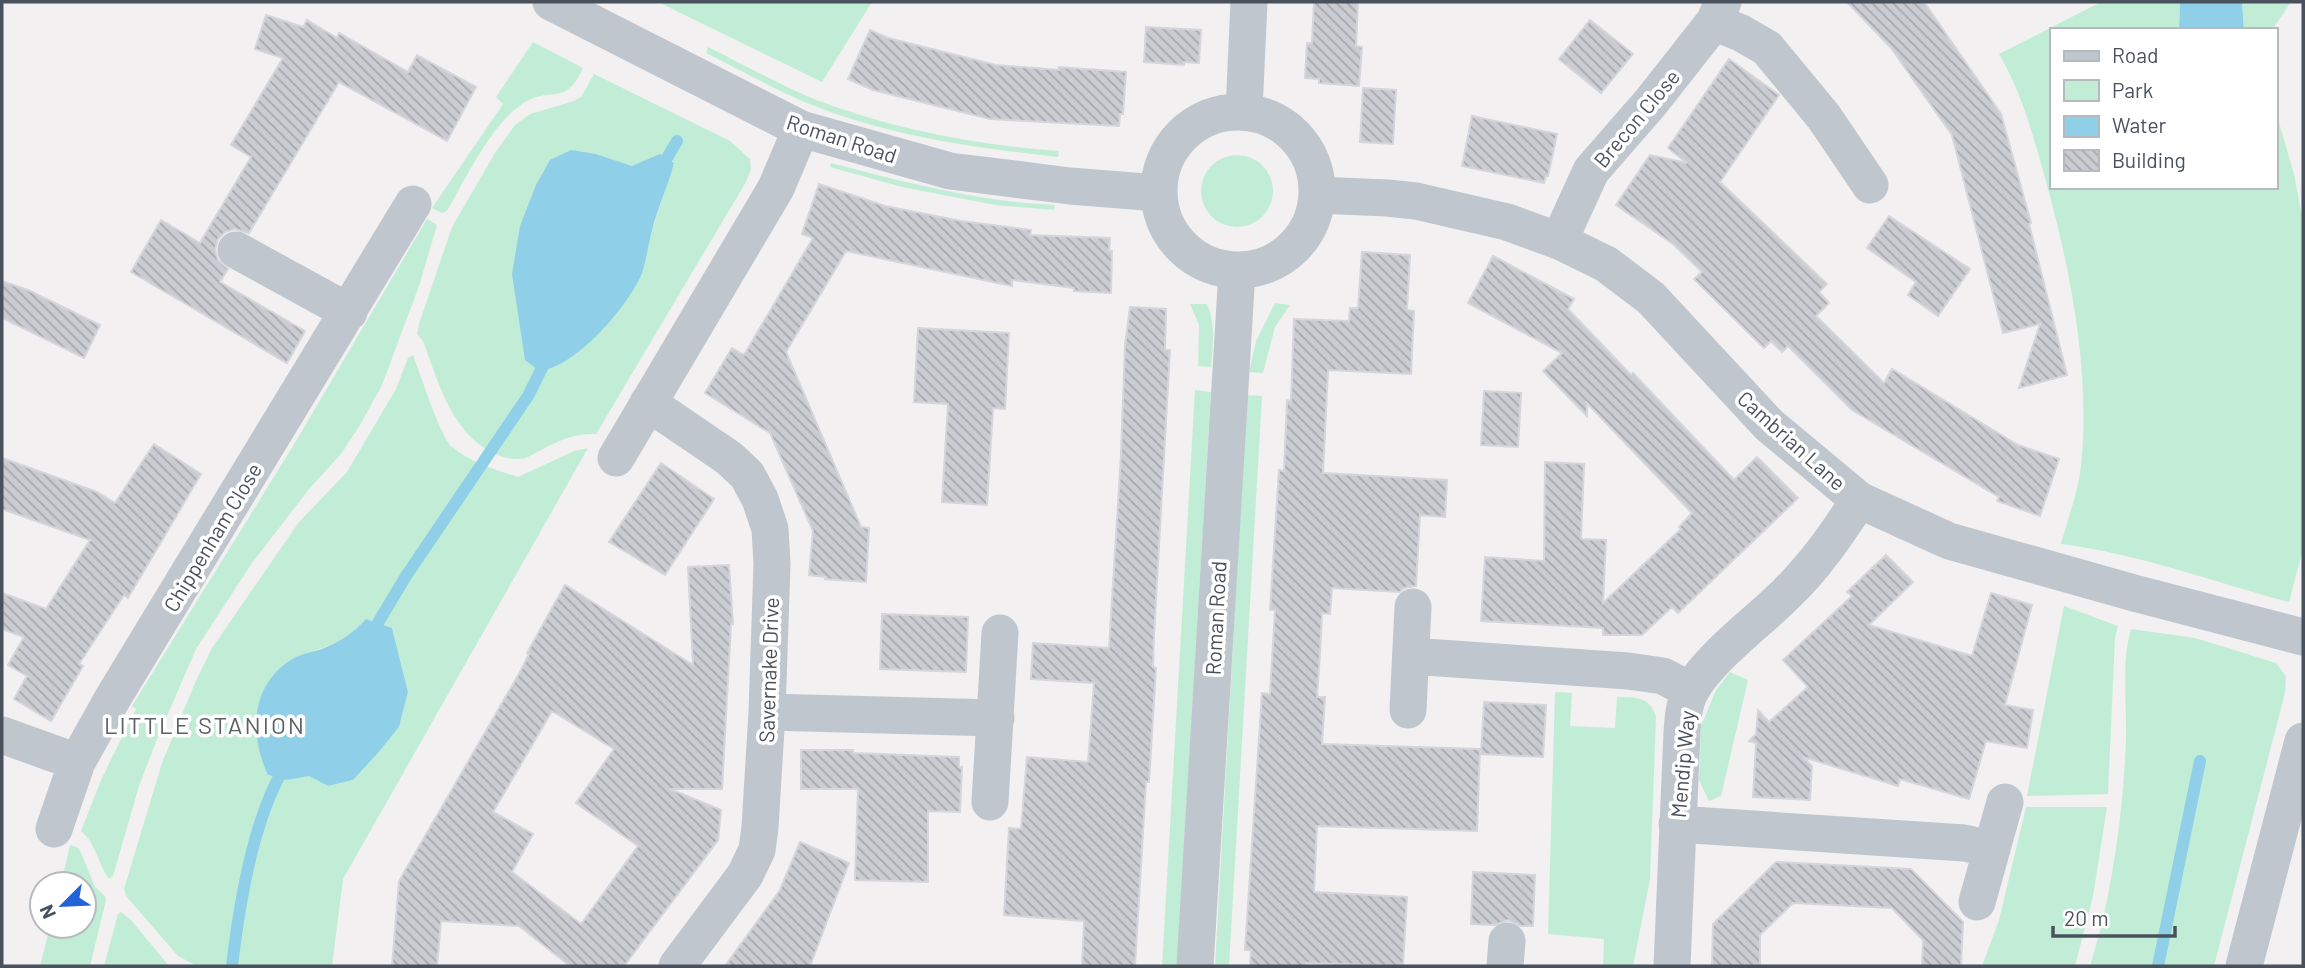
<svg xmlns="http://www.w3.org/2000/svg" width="2305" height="968" viewBox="0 0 2305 968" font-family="Barlow,sans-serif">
<defs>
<pattern id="building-back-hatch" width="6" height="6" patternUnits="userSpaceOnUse" patternTransform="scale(1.75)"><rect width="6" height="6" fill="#caccd2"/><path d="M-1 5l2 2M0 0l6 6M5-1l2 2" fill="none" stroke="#a6a8ae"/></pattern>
</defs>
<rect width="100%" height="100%" fill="#f2f0f0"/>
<path fill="#c1edd6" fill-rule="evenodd" d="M658 2H872L822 82Z
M2101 2H2180L2179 30H2051V187H2275V109L2294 174 2303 222V549L2289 602C2213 582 2140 554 2061 544 2068 518 2078 492 2081 466 2091 373 2070 267 2045 178 2033 135 2022 93 1999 54Z
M2242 2H2291L2272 30H2244Z
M533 42 583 68C565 108 550 85 522 104 490 126 466 178 447 211L442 213 432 208 503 104 496 97Z
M708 47C745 65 781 86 819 101 896 130 977 145 1059 151L1058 157C976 148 889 136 812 105 775 90 741 70 706 53Z
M594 74 730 141 750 159 751 169 746 182 596 434C577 433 561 439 545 448 538 451 532 456 525 458 511 461 501 457 489 451 450 428 438 381 423 341L417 334 419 324 452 227 495 153 515 125 530 114 574 101 581 97ZM596 154 633 167 660 154 674 163 653 227 526 360 521 322Z
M1201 191a36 36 0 1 1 72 0a36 36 0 1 1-72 0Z
M831 163C905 182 978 202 1055 205L1054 210 995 205 902 187 830 167Z
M427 219 437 225 419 286 382 385 360 425 341 454 309 489 252 563 196 649 157 739 139 786 113 876 109 879C98 864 96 843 81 831L102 778 136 709 132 706 293 446Z
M1275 303 1290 305 1275 327 1263 373 1249 372 1256 341Z
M1190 304H1207C1216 324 1213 345 1211 367L1198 366 1199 325Z
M413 355C420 373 441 438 452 447 470 462 496 470 518 477L574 451 588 448 343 879 332 966H197L178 956 127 897 124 889 162 763 195 683 212 648 299 522 347 472 396 389 408 358ZM366 619 392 628 408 692 399 727 378 753 353 780 328 786 309 775 287 780 268 775 298 656C327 647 345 642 366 619Z
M1195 390 1211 392 1177 966H1162Z
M1247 395 1262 396 1229 966H1215Z
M2064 606 2118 626 2115 638 2108 794 2027 796Z
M2131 629 2195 638 2276 663 2286 676 2285 693 2214 966H2090C2112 896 2123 814 2126 740 2127 704 2121 664 2131 629Z
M1730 672 1748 680 1721 796 1709 801 1699 780 1701 726 1716 690Z
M1555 692 1572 693 1570 726 1615 728 1617 697C1635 697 1651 697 1656 717L1650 879 1633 966H1603L1604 939 1548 934Z
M2026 807H2107L2093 896 2075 966H1982L1999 920Z
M70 845 79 848 95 887 105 896 106 900 90 966H40L50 926H84V884H61Z
M121 912 131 920 169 966H104L118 914Z"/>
<path fill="#90cfe8" d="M2180 2H2242L2244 30H2179Z
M571 150 596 154 632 166 660 154 674 163C668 186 658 207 652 230 648 245 646 264 640 278 624 310 576 367 539 371L525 360 512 274 520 226 536 185 550 160Z
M366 619 392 628 408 692 399 727 378 753 353 780 328 786 309 776 287 780 268 775C248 733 251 681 296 657 304 653 313 652 322 649 341 641 352 634 366 619Z"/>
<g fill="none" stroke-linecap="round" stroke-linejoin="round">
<path stroke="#90cfe8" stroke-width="12" d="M658 173 677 141
M370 636 406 576 528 396 548 356
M232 966C239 906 253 816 286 765
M2158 966 2200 761"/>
</g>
<path fill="url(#building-back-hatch)" stroke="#d4d6db" stroke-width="2" fill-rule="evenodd" d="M1314 2H1358L1356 46 1362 47 1359 86 1319 83V79L1305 78 1307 43H1312Z
M1847 2H1924L2001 114 2031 223 2029 224 2067 375 2019 388 2040 324 2003 333 1952 135 1891 48Z
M266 15 303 27 307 20 337 38 339 33 408 72 417 55 476 87 447 141 339 82 249 233 235 229 225 232 218 239 215 250 218 260 228 269 220 282 305 331 287 363 131 272 161 220 200 243 251 157 231 145 283 58 255 49Z
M1590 20 1633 54 1601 93 1559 59Z
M1146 27 1201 30 1199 63 1184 62V65L1144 62Z
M870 30 888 38 996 65 1059 70V67L1126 72 1123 114H1120L1119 126 990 119 873 90 848 79Z
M1729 59 1779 95 1720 182 1827 284 1819 292 1829 303 1816 316 1884 383 1892 369 2018 445 2059 459 2040 516 1997 501 1999 497 1852 410 1788 346 1782 352 1771 341 1764 348 1694 279 1702 272 1673 244 1616 205 1650 155 1687 163 1668 148Z
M1363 88 1396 90 1393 144 1360 142Z
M1472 116 1557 134 1548 176H1546L1544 183 1462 166Z
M819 184 885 206 961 221 1031 230 1030 235 1110 238 1109 251H1112L1111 293 1074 291V288L1012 280V286L846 251 786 352 861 527 869 528 866 582 825 579 826 577 809 575 813 531 770 433 705 393 732 348 744 355 813 238 802 234Z
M1889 216 1970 269 1938 316 1908 295 1916 282 1867 248Z
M1362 252 1410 255 1407 310 1414 311 1411 374 1328 370 1323 473 1447 480 1445 517 1420 515 1416 586 1404 588 1400 592 1332 588 1330 614 1322 613 1320 653 1317 697H1325L1322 744 1480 749 1477 831 1317 826 1314 892 1407 897 1403 966 1306 963V966H1250L1251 950H1245L1262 693 1270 694 1275 610H1270L1279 470 1284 471 1287 400 1291 401 1294 319 1349 321 1350 308H1358Z
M1493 256 1574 299 1568 309 1631 375 1633 373 1734 480 1757 457 1798 498 1678 613 1672 607 1642 635H1603V628L1481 621 1485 557 1544 561 1545 462 1584 464 1581 539 1606 540 1603 603 1681 529 1679 527 1692 513 1587 403V416L1543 371 1562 353 1468 303Z
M2 281 28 290 100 325 84 358 2 318Z
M1130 307 1166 309 1165 350H1170L1154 635 1153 667 1156 668 1149 782H1146L1135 966H1082L1084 921 1004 915 1009 828 1021 829 1027 757 1088 762 1094 683 1031 679 1033 643 1109 648 1121 455 1125 345Z
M918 328 1009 333 1005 409 993 408 987 505 942 502 948 404 914 402Z
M1484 391 1521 393 1518 447 1481 445Z
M154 444 201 474 128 598 124 595 79 664 83 666 51 721 14 699 27 676 8 665 24 637 2 629V593L46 609 90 540 2 509V458L97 492 115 503Z
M661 463 714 499 665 575 609 542Z
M1886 555 1913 582 1869 625 1972 656 1991 593 2032 605 2005 705 2033 710 2027 748 1986 741 1969 799 1900 779 1898 786 1803 757 1812 766 1810 800 1753 797 1756 743 1749 741 1756 734 1758 710 1769 722 1808 687 1783 660 1852 596 1847 592Z
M729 565 733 624H731L722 789H670L721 810 718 840 624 966H570L519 926 441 921 437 966H392L399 881 520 672 529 654 527 653 565 585 693 665 688 567ZM552 711 614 749 576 803 638 846 581 924 512 872 533 834 493 812Z
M882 614 968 617 966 672 880 669Z
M1484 702 1546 705 1543 757 1481 754Z
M801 750H853V753L959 757V767H962L960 812 928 811V882L855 880 858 789H801Z
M800 842 849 863 810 966H725L780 890Z
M1776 862 1911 869 1963 922 1961 966H1922L1923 940 1892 908 1793 903 1760 935V966H1712L1713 924Z
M1473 872 1535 875 1533 926H1521L1508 920 1495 925 1471 924Z"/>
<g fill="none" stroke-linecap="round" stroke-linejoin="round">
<path stroke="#bfc6ce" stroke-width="37" d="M551 2 801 129 950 171 1070 186 1158 193
M1714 22 1741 33 1767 48 1824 117 1870 185
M1244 111 1249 2
M1159 191a79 79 0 1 1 158 0a79 79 0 1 1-158 0Z
M1317 195 1387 198 1416 201 1507 222 1559 241 1606 264 1651 298 1769 425 1859 500 1949 541 2134 593 2303 637
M1559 241 1591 171 1651 102 1714 22 1723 2
M236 250 349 312
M648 403 729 458 747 475 760 499 770 529 772 564 767 712 760 827 757 850 745 875 677 966
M616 458 776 188 801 129
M1411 656 1628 671 1663 676 1691 691
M1408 710 1413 607
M767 712 996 718
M2 735 77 762
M990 802 1000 633
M1677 824 1964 843 1992 849
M54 829 77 762 114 696 413 204
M1977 902 2005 802
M1195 966 1237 271
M1505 966 1507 941
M1672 966 1682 732C1683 718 1684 703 1691 690 1711 656 1757 623 1786 594 1815 566 1837 534 1859 500
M2244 966 2303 741"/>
</g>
<g text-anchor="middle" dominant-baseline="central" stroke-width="7" stroke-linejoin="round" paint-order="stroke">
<g font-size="21" fill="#49515c" stroke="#fff">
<text transform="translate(1636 118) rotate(-50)">Brecon Close</text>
<text transform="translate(842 138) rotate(18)">Roman Road</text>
<text transform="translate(1792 440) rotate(42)">Cambrian Lane</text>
<text transform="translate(212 537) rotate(-59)">Chippenham Close</text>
<text transform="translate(1215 618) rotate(-87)">Roman Road</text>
<text transform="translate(768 670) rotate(-88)">Savernake Drive</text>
<text transform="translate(1682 764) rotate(-85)">Mendip Way</text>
</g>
<g font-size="24" letter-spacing="2" fill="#5d6064" stroke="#fff">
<text x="205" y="724">LITTLE STANION</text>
</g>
</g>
<rect width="2305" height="968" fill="none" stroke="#49515c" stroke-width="7"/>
<rect x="2050" y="28" width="228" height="161" fill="#ffffff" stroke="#b6b9be" stroke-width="2"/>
<rect x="2064" y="51" width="35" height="10" fill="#bfc6ce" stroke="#b6b9be" stroke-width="2"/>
<text x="2112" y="63" font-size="21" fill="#49515c">Road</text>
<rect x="2064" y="80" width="35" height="21" fill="#c1edd6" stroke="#b6b9be" stroke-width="2"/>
<text x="2112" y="98" font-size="21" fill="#49515c">Park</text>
<rect x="2064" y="116" width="35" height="21" fill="#90cfe8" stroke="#b6b9be" stroke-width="2"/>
<text x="2112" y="133" font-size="21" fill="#49515c">Water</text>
<rect x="2064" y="150" width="35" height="21" fill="url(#building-back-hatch)" stroke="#b6b9be" stroke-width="2"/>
<text x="2112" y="168" font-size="21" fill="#49515c">Building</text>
<g transform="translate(63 905) rotate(246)"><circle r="33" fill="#ffffff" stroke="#b6b9be" stroke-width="2"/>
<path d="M0-5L12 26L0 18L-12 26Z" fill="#2263da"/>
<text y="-10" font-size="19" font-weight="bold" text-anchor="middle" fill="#49515c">N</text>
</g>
<path d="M2053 926v10h122v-10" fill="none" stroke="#49515c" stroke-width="3.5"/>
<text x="2064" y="926" font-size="21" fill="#49515c" stroke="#ffffff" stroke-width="5" paint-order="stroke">20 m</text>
</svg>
